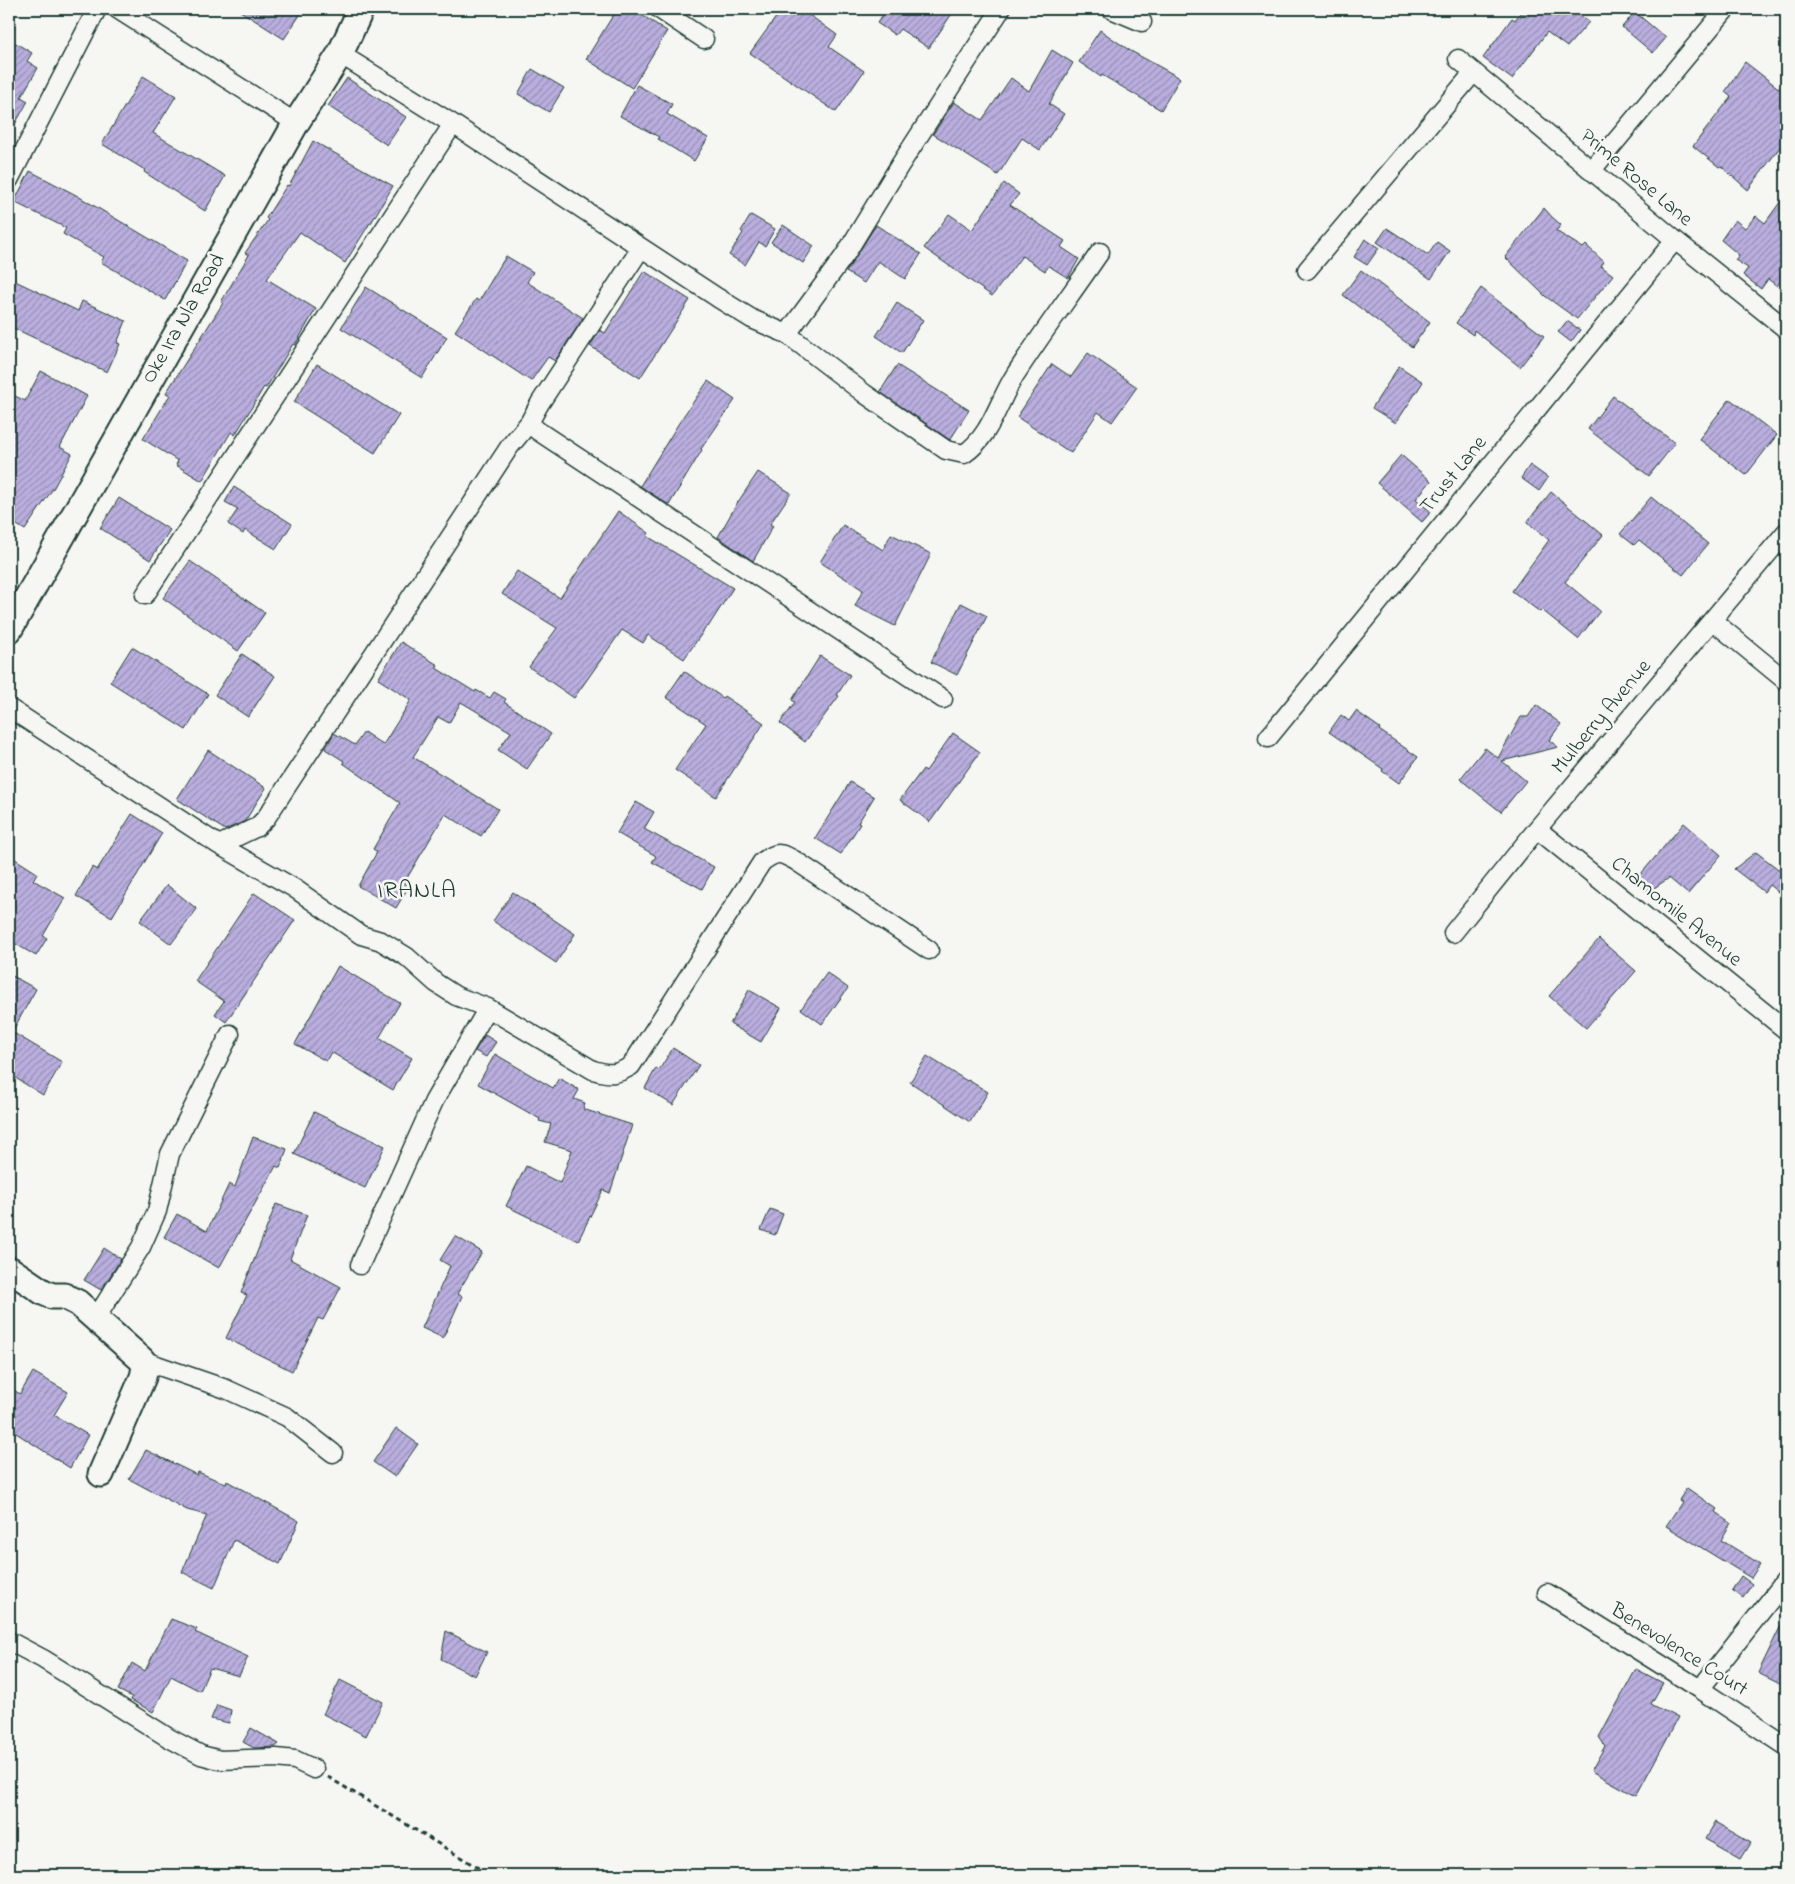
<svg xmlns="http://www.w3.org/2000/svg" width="1795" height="1884" viewBox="0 0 1795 1884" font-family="'Indie Flower',sans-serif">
<defs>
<pattern id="building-hatch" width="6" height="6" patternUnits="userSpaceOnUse" patternTransform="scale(1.25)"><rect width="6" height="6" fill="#baaedf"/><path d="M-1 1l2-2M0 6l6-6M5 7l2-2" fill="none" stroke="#978fb6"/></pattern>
</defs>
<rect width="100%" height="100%" fill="#f6f6f2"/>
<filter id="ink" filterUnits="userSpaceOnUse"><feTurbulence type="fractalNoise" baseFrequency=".02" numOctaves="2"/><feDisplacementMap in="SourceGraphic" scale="10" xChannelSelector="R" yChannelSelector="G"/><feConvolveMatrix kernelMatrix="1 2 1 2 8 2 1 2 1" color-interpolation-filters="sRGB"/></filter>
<g filter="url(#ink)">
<path fill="url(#building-hatch)" stroke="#1f3d34" d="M237 9H304L284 39Z
M617 9H632L667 31 632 88 586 59Z
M782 9H801L837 35 829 47 864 71 836 112 750 53Z
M887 9H955L929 48 900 29 895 35 877 23Z
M1523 9H1570L1589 22 1567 47 1547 32 1512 79 1483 58 1512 18 1515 20Z
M1635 12 1666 38 1653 53 1622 27Z
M1100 30 1129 50 1180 78 1161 110 1102 75 1101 77 1079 62Z
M9 39 32 53 27 61 38 68 21 97 28 101 9 135Z
M1052 50 1073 63 1049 104 1064 114 1040 150 1022 138 998 175 933 134 954 102 982 120 1011 78 1029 91Z
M1745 62 1786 94V139L1748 190 1721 166 1719 167 1693 146 1731 97 1725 92Z
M532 69 564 88 549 112 518 94Z
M143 76 176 96 153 133 225 176 205 211 144 172 145 170 102 144Z
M347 78 406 117 387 145 328 106Z
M637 85 672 104 667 114 708 138 694 161 658 139 659 137 620 116Z
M313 141 393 186 371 223H370L345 263 300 232 267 279 316 309 295 345 293 344 266 388 264 387 235 435 231 432 202 481 176 465 178 461 143 439 170 395 166 393 223 303 221 302 249 255 245 253 268 220 266 218 287 185 289 186Z
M30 171 76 195 187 261 165 300 101 262 104 257 63 234 66 228 14 202Z
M1004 183 1019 194 1010 205 1065 241 1061 247 1079 259 1068 278 1049 266 1045 271 1022 256 992 296 924 248 949 214 972 230Z
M1786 194V274L1777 286 1768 279 1761 289 1743 275 1748 268 1735 260 1739 255 1721 240 1735 220 1745 228 1756 216 1765 223Z
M1544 208 1552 217 1561 225 1556 231 1583 248 1586 245 1604 262 1601 266 1613 275 1577 319 1545 296 1505 257Z
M751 215 775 229 765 246 759 242 745 265 729 255 743 233 741 231Z
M783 225 814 246 803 263 771 242Z
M876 225 921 254 905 279 878 261 864 283 846 272Z
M1387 228 1428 255 1437 242 1450 251 1431 279 1377 242Z
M1365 239 1379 248 1367 265 1354 257Z
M506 256 533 272 527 282 583 318 555 361 548 357 531 381 455 331 476 299 479 301Z
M1361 270 1430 322 1412 347 1343 295Z
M644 271 690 300 640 378 590 346 600 330 605 333Z
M9 278 78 311 82 301 126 321 117 343 120 344 107 372 9 326Z
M366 287 447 337 422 378 341 328Z
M1481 288 1544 336 1520 367 1474 330 1473 335 1456 323Z
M897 303 923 320 902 353 876 336Z
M1567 321 1580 330 1571 342 1558 332Z
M1088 353 1137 387 1112 422 1098 412 1071 453 1017 417 1052 364 1071 377Z
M317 364 399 415 375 453 294 402Z
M897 365 969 410 950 440 880 392Z
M1399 366 1423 382 1396 423 1372 408Z
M41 371 87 396 60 447 72 454 54 487 25 530 9 520V393L25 401Z
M708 381 735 400 701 449 702 450 669 505 640 486 682 418Z
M1613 396 1675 443 1649 476 1588 429Z
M1730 399 1777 435 1746 475 1699 439Z
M1401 455 1431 481 1416 499 1431 512 1422 522 1377 483Z
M1530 465 1548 478 1539 491 1521 478Z
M758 472 791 493 770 524 773 526 753 561 718 537 736 505Z
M234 487 292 524 276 549 245 530 243 534 228 524 238 509 225 502Z
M1551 492 1603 535 1565 582 1600 611 1578 639 1542 610 1540 612 1512 591 1549 540 1527 522Z
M1651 497 1708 544 1683 575 1639 540 1634 545 1620 534Z
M119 498 170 530 150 560 100 528Z
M618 511 649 533 647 536 733 588 708 627 707 626 684 659 648 635 643 643 622 630 574 698 529 667 557 628 502 594 517 571 560 598Z
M843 525 883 550 891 534 931 554 895 626 855 606 863 590 820 562Z
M190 561 265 613 238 651 163 598Z
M961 603 987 616 957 675 931 662Z
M401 642 438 665 436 668 475 692 476 690 490 698 494 692 506 699 504 702 551 734 527 769 498 750 511 732 461 702 449 723 438 717 413 757 498 809 481 836 445 814 404 883 409 886 396 908 358 886 377 852 373 849 400 803 343 763 344 761 325 749 334 733 355 745 364 732 383 745 411 700 378 679Z
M132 647 208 694 186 730 110 682Z
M242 654 275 676 248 717 215 695Z
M820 656 850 675 837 695 839 696 805 742 780 723 795 702 792 700Z
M684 671 723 698 724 696 764 723 716 797 675 770 706 724 666 697Z
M1536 705 1561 724 1549 740 1558 747 1502 761 1526 781 1501 812 1460 779 1485 748 1498 758 1521 717H1528Z
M1356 711 1380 728 1379 730 1418 757 1399 783 1382 771 1383 769 1329 732 1341 715 1349 721Z
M953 733 980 752 930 822 900 800 923 769 926 771Z
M208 750 266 788 245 821 225 830 177 799Z
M850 782 874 797 858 823 860 824 841 854 815 838Z
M636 802 654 812 644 829 714 867 702 889 652 862 656 856 617 833Z
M132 814 162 833 112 917 76 896 92 867 97 870Z
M1684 823 1721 855 1688 894 1669 878 1648 892 1635 881Z
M1756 852 1786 875V898L1769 885 1764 892 1734 869Z
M9 855 37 873 33 880 65 898 43 936 47 938 36 956 9 940Z
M167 885 197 909 171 944 140 921Z
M513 892 575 934 556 963 493 921Z
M254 893 295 920 226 1022 215 1014 224 1001 195 981Z
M1599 939 1636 971 1586 1028 1549 996Z
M338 966 400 1003 379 1038 412 1058 393 1090 331 1052 326 1061 295 1044Z
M827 973 848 988 822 1024 801 1009Z
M9 974 36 989 12 1032 62 1062 43 1095 9 1074Z
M749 990 781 1008 761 1042 730 1024Z
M485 1035 496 1042 486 1057 475 1051Z
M673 1048 699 1065 673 1105 645 1088 656 1068 659 1070Z
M495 1054 553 1088 559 1078 579 1090 574 1099 585 1103 583 1109 632 1125 610 1193 603 1190 578 1241 506 1206 526 1166 560 1183 572 1150 545 1142 551 1124 539 1121 540 1119 478 1084Z
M927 1056 967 1081 968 1080 988 1092 970 1122 910 1082Z
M314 1112 385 1146 365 1188 294 1154Z
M253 1137 287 1149 280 1168 276 1166 219 1268 164 1237 177 1214 207 1231 229 1184 235 1187Z
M276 1204 307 1215 290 1259 341 1287 323 1320 318 1318 292 1371 226 1338 247 1295 241 1293Z
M770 1209 783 1214 775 1235 761 1230Z
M455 1236 482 1252 457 1294 462 1296 443 1338 422 1328 450 1266 440 1260Z
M104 1248 121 1259 101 1290 84 1280Z
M33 1372 68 1392 54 1415 88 1435 70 1468 13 1431H9V1387L20 1394Z
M396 1428 418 1444 395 1477 373 1462Z
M146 1450 197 1475 198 1472 226 1484 227 1481 299 1521 280 1564 234 1540 214 1588 182 1572 207 1515 187 1510 129 1479Z
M1687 1488 1717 1509 1715 1512 1731 1523 1721 1540 1760 1564 1751 1578 1666 1526 1682 1502 1679 1500Z
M1741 1576 1752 1584 1743 1598 1732 1590Z
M1786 1615V1687L1758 1673Z
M171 1619 197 1629 195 1632 248 1657 239 1676 210 1668 200 1691 171 1676 153 1712 131 1700 132 1697 118 1690 132 1663 145 1671Z
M446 1631 487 1652 475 1676 441 1659Z
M1636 1669 1663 1683 1651 1704 1678 1718 1636 1796 1591 1771 1605 1746 1599 1737Z
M340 1680 383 1702 366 1736 323 1714Z
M217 1705 231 1710 229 1723 211 1719Z
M251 1728 279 1744 275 1747 254 1748 243 1742Z
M1715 1822 1751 1843 1741 1859 1705 1839Z"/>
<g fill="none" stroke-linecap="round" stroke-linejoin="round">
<g stroke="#1f3d34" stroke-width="21">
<path id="street" d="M117 9 296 123
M659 9 704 39
M1111 9 1142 22
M340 54 453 124 718 298 752 319 787 334 845 255 900 165 1001 9
M1458 59 1675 240 1786 329
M1591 171 1726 9
M9 180 97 9
M641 248 540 403 529 423 538 431 943 699
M1307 270 1474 72
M787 334 865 394 946 450 964 454C991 436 998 402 1015 375 1042 333 1072 293 1100 252
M145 595 453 124
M1713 621 1786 681
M9 708 219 845 294 888 361 935 381 941 407 957 436 983 456 996 488 1008 593 1070C610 1075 616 1075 631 1066L762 862C777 851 780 852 796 861L929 950
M1268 738 1675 240
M1537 829 1786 1030
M219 845 257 827 266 818 510 446 529 423
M1453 933 1537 829 1786 532
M360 1265 434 1101 488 1008
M96 1318 141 1247 157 1211 170 1154 230 1034
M142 1360 226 1389 287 1417 333 1453
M1547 1593 1700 1689 1786 1746
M9 1641 43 1659 169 1738 201 1755 220 1760 276 1758 295 1760 314 1769
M1700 1689 1786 1580"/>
</g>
<g stroke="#1f3d34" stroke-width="29">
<path id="secondary" d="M9 630 296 123 340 54 361 9
M9 1269 43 1292 52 1296H64L78 1303 142 1360 145 1367 143 1377 101 1474"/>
</g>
<path stroke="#1f3d34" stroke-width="3" stroke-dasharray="5 4" stroke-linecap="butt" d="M328 1777 490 1875"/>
<use href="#street" stroke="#f6f6f2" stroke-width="18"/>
<use href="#secondary" stroke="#f6f6f2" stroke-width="25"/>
</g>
</g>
<g text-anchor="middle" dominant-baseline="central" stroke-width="5" stroke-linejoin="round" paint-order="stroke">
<g font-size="21" fill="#1f3d34" stroke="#f6f6f2">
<text transform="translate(1636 178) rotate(40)">Prime Rose Lane</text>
<text transform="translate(184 319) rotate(-60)">Oke Ira Nla Road</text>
<text transform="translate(1454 475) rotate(-51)">Trust Lane</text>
<text transform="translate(1602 717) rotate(-50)">Mulberry Avenue</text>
<text transform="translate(1676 912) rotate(39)">Chamomile Avenue</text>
<text transform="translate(1679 1650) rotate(32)">Benevolence Court</text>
</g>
<g font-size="24" letter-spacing="1" fill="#1f3d34" stroke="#f6f6f2">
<text x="417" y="891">IRANLA</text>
</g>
</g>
<rect width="1795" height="1884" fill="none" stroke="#f6f6f2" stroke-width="30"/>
<rect x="15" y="15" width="1765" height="1854" fill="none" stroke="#1f3d34" stroke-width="2" filter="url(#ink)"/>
</svg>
